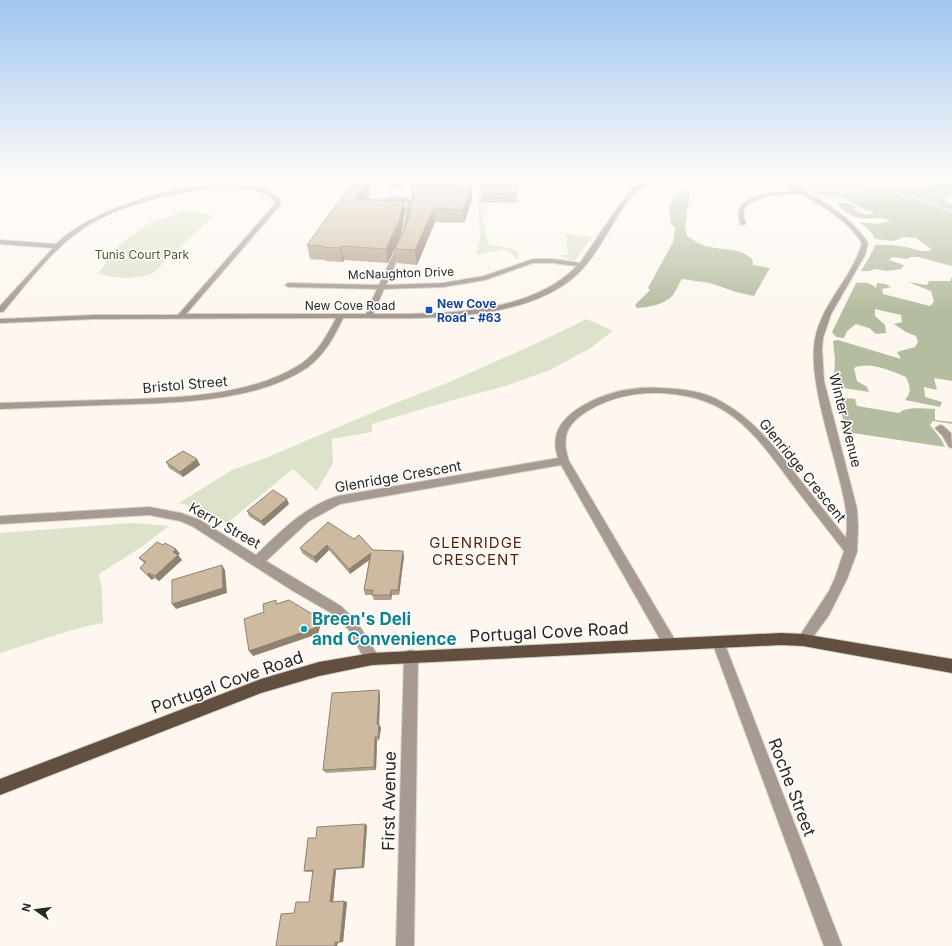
<svg xmlns="http://www.w3.org/2000/svg" width="952" height="946" viewBox="0 0 952 946" font-family="Inter,sans-serif">
<rect width="100%" height="100%" fill="#fdf7ef"/>
<path fill="#dde3cb" d="M481 179H484L489 202 487 204 485 215H482L488 244 516 250 519 253 517 260 512 254 504 249 476 255 480 239 478 202Z
M787 179H839L874 187 846 196 834 192 806 190Z
M183 212 210 214 212 217 152 274C135 279 114 279 98 273L120 244 149 223Z
M566 234 592 237 575 260H569L560 256V255H568Z
M587 319 613 331 589 349 550 370 502 387 453 400 372 424V432L332 439 333 463 317 491 293 469 227 523 210 512 179 503 232 470 263 459 388 406 447 383 537 343Z
M133 523 169 526 140 548 99 574 102 591 103 623C68 629 35 643 0 653V533Z"/>
<path fill="#b5bda0" d="M921 181H943L952 182V196L945 197C944 202 947 203 952 205V266L918 257H911L907 259 893 257 889 260 904 265 901 269 887 271 875 269 869 271H861C866 262 872 254 875 245 881 244 905 246 910 248 920 251 922 252 932 250L916 238 903 237 894 241 875 239 872 233 860 222 876 224 891 221C881 215 870 220 859 218 851 217 843 210 837 205L838 203H847L856 206 855 209C861 215 867 215 874 213L860 207 843 197 814 194 806 190 834 192 846 196 874 187 886 189 931 187Z
M676 189 690 192 685 226 687 236C695 241 701 245 710 247 727 251 738 247 752 259L753 265 770 268 754 296 736 292 710 283 682 279C678 284 677 290 673 295 664 305 649 307 637 308L635 305 650 290 648 288 673 242 675 228 671 224 669 207 677 192Z
M952 277V381L934 378 937 390 924 387 925 397 942 402 940 407 905 400C912 392 910 386 906 377 891 371 870 361 854 368L857 381 867 387 869 392 837 387 834 379 835 359 833 341 838 340 901 359 897 352 915 347 918 342 916 336 906 332 894 324 902 322 901 315 875 309V316L885 325 886 333 876 334 869 328 856 324 847 331 844 338 836 337 832 332 856 283C864 282 870 282 876 288L877 283 886 284 891 287 882 289 883 294 930 306 934 302 931 291 908 282 927 285 929 281H950Z
M838 397 855 399 857 406 899 413C908 406 923 409 935 409V420L952 422V424L933 421 930 425 941 439 945 447 846 432Z"/>
<g fill="none" stroke-linecap="round" stroke-linejoin="round">
<path stroke="#d1e0fb" stroke-width="2.5" d="M821 179C866 186 910 193 952 212"/>
<g stroke="#d7d2ca" stroke-width="2">
<path id="minor" d="M641 179H645C639 189 630 198 623 208 607 231 596 258 574 277 521 324 410 318 343 318 334 337 325 354 308 367 255 404 165 403 104 405 69 406 35 408 0 409V403C34 402 69 401 103 400 167 398 246 399 301 364 318 352 327 336 336 318L95 319 0 323V319L95 315H178L275 204 274 200C270 197 266 194 261 192 226 178 147 198 112 213 98 219 85 226 73 236 49 254 23 288 3 312H0V306L53 248 0 244V240L56 244C97 204 207 173 263 189 268 191 274 195 279 198L281 204 186 314H366L377 289 288 287 285 285 288 283 379 285 402 235 407 211 385 210 379 205 382 201C392 196 405 194 414 202L408 235 386 285 443 283 484 276 533 259H553L580 263 620 204ZM398 200 408 203 407 207H388L385 205 389 202ZM533 263H553L577 266C528 316 438 314 373 314L384 289 443 287 485 280Z
M776 179H781C814 197 847 211 868 243L865 255 831 314 823 338 822 349 824 381 857 509 858 527 857 552 847 579 829 615 808 644 803 646 798 644 797 640 829 591 835 578 844 551C828 530 812 510 796 489 773 459 749 421 714 405 697 397 680 394 661 393 636 392 612 397 591 409 568 422 560 435 569 461L675 640 676 644 675 648 670 650 665 648 561 465 340 504 309 521 266 561 341 606 357 622 377 654 379 659 377 664 372 665 367 664 349 630 333 614 293 591 192 526 180 521 149 515 0 524V516L149 507 181 513 200 520 256 555C280 532 305 506 338 496L558 458C550 434 561 419 582 406 606 392 634 386 661 388 682 389 704 391 722 402 755 420 778 451 801 481 816 500 831 519 846 538 849 516 844 498 839 478 830 440 811 385 814 347 817 307 852 280 862 243 850 224 833 212 813 201 810 198 804 194 800 194 788 192 754 197 746 206 742 212 744 218 746 224L741 225C727 194 776 192 795 191Z
M940 425 943 426 951 433 952 448 949 447 942 435 935 428Z
M718 636 723 638 724 642 842 946H824L712 642 713 638Z
M411 650 416 651 418 656 414 946H396L404 656 406 651Z"/>
</g>
<g stroke="#d7d2ca" stroke-width="2">
<path id="major" d="M652 179H657L637 190 632 189Z
M781 633 803 634 952 659V673L803 646 781 645 372 665 319 676 261 693 0 795V779L261 679 319 662 372 653Z"/>
</g>
<use href="#minor" fill="#a69a92" fill-rule="evenodd"/>
<use href="#major" fill="#624f40" fill-rule="evenodd"/>
</g>
<path fill="#b0a08a" d="M387 179H407L402 187 388 186Z
M415 179H453V186L472 187V200L464 223 435 222 417 265 397 263 395 249 408 221 412 199 411 186Z
M531 179H553L552 186 534 185Z
M368 180 370 193 366 200 401 201 404 199 405 212 401 235 388 263 344 260 343 262 325 261V260L310 259 307 245Z
M481 193 517 194V203L481 202Z
M197 459 200 465 183 477 169 468 166 462Z
M289 504 264 526 249 516 247 511Z
M354 539 373 550 404 556 399 595H392L391 600H374L372 595H365L364 590 369 560 350 574 329 550 316 563 302 553 300 548Z
M180 554 178 555 182 560 159 581 154 578 152 580 140 568 144 563 139 558Z
M380 694 379 724 381 728 379 740 377 741 376 770 326 773 323 770Z
M365 824 367 826 364 868 336 870 333 902 344 901 347 902 343 942 338 943 337 946 294 913 309 902 313 872H307L304 871 316 838Z"/>
<path fill="#908271" d="M401 179H407L402 187Z
M451 179H453V189L448 186Z
M368 180 370 193 357 212 355 199Z
M472 187V200L464 223 463 210Z
M404 199 405 212 401 235 388 263 386 249Z
M434 208 435 222 417 265 415 250Z
M341 246 344 260 343 262 340 248Z
M197 459 200 465 183 477 180 472Z
M287 499 289 504 264 526 261 521Z
M327 545 329 550 316 563 314 557Z
M176 549 180 554 178 555 182 560 159 581 155 576 173 552Z
M403 551 404 556 399 595 398 590Z
M371 553 372 558 350 574 349 569Z
M222 565 225 570 227 593 176 609 172 604Z
M149 573 154 578 152 580 147 575Z
M391 590 392 595 391 600 390 595Z
M319 618 321 624 318 634 253 656 249 651Z
M379 690 380 694 379 728 377 724Z
M379 724 381 728 379 740 378 737Z
M375 737 377 741 376 770 374 767Z
M365 824 367 826 364 868 362 867Z
M334 869 336 870 333 903 330 902Z
M344 901 347 902 343 942H340Z
M335 942 338 943 337 946H335Z"/>
<path fill="#cdbaa1" stroke="#908271" d="M415 179H451L448 186 472 187 463 210 434 208 415 250 395 249 408 221 414 189 411 186Z
M483 179H517V194L481 193Z
M355 180H368L355 199 401 201 404 199 399 221 386 249 341 246 340 248 322 247 323 246 307 245Z
M183 451 197 459 180 472 166 462Z
M273 490 287 499 261 521 247 511Z
M328 522 354 539 359 535 373 550 403 551 398 590H391L390 595H372L373 590H364L371 553 349 569 327 545 314 557 300 548Z
M157 542 163 545 165 543 176 549 173 552 178 555 155 576 149 573 147 575 140 568 146 562 139 558Z
M222 565 223 588 172 604V580Z
M276 600V604L289 600 319 618 315 628 249 651 244 619 264 612 263 604Z
M379 690 377 724H379L378 737H375L374 767 323 770 332 693Z
M365 824 362 867 334 869 330 902 344 901 340 942H335V946H276L281 914 294 913 296 902H309L313 870 304 871 308 838H316L317 827Z"/>
<linearGradient id="sky" x2="0" y2="1"><stop stop-color="#9fc6f0"/><stop offset="0.58" stop-color="#fefbf8"/><stop offset="1" stop-color="#fefbf8" stop-opacity="0"/></linearGradient>
<rect width="952" height="311" fill="url(#sky)"/>
<rect fill="#1a4fb4" stroke="#fff" stroke-width="1.5" x="425" y="306" width="8" height="8" rx="2"/>
<circle fill="#0f9aa8" stroke="#fff" stroke-width="1.5" cx="304" cy="629" r="4"/>
<g text-anchor="middle" dominant-baseline="central" stroke-width="3" stroke-linejoin="round" paint-order="stroke">
<g font-size="12" fill="#50592a" stroke="#fff">
<text x="142" y="254">Tunis Court Park</text>
</g>
<g font-size="12" fill="#2c2823" stroke="#fff">
<text transform="translate(401 273) rotate(-2)">McNaughton Drive</text>
<text x="350" y="305">New Cove Road</text>
</g>
<g font-size="12" font-weight="bold" fill="#164399" stroke="#fff" text-anchor="start">
<text x="437" y="303">New Cove<tspan x="437" dy="14">Road - #63</tspan></text>
</g>
<g font-size="14" fill="#2c2823" stroke="#fff">
<text transform="translate(185 384) rotate(-5)">Bristol Street</text>
<text transform="translate(846 420) rotate(76)">Winter Avenue</text>
<text transform="translate(803 470) rotate(51)">Glenridge Crescent</text>
<text transform="translate(398 476) rotate(-10)">Glenridge Crescent</text>
<text transform="translate(225 525) rotate(29)">Kerry Street</text>
</g>
<g font-size="15" letter-spacing="1" fill="#5c1d00" stroke="#fff">
<text x="476" y="542">GLENRIDGE<tspan x="476" dy="17">CRESCENT</tspan></text>
</g>
<g font-size="17" font-weight="bold" fill="#0d838f" stroke="#fff" text-anchor="start">
<text x="312" y="619">Breen's Deli<tspan x="312" dy="20">and Convenience</tspan></text>
</g>
<g font-size="17" fill="#2c2823" stroke="#fff">
<text transform="translate(549 632) rotate(-3)">Portugal Cove Road</text>
<text transform="translate(227 682) rotate(-19)">Portugal Cove Road</text>
<text transform="translate(792 787) rotate(69)">Roche Street</text>
<text transform="translate(389 801) rotate(-89)">First Avenue</text>
</g>
</g>
<g transform="translate(36 910) rotate(284)" stroke="#ffffff" stroke-width="3" paint-order="stroke">
<path d="M0-3L7 15L0 10L-7 15Z" fill="#2c2823"/>
<text y="-6" font-size="11" font-weight="bold" text-anchor="middle" fill="#2c2823">N</text>
</g>
</svg>
